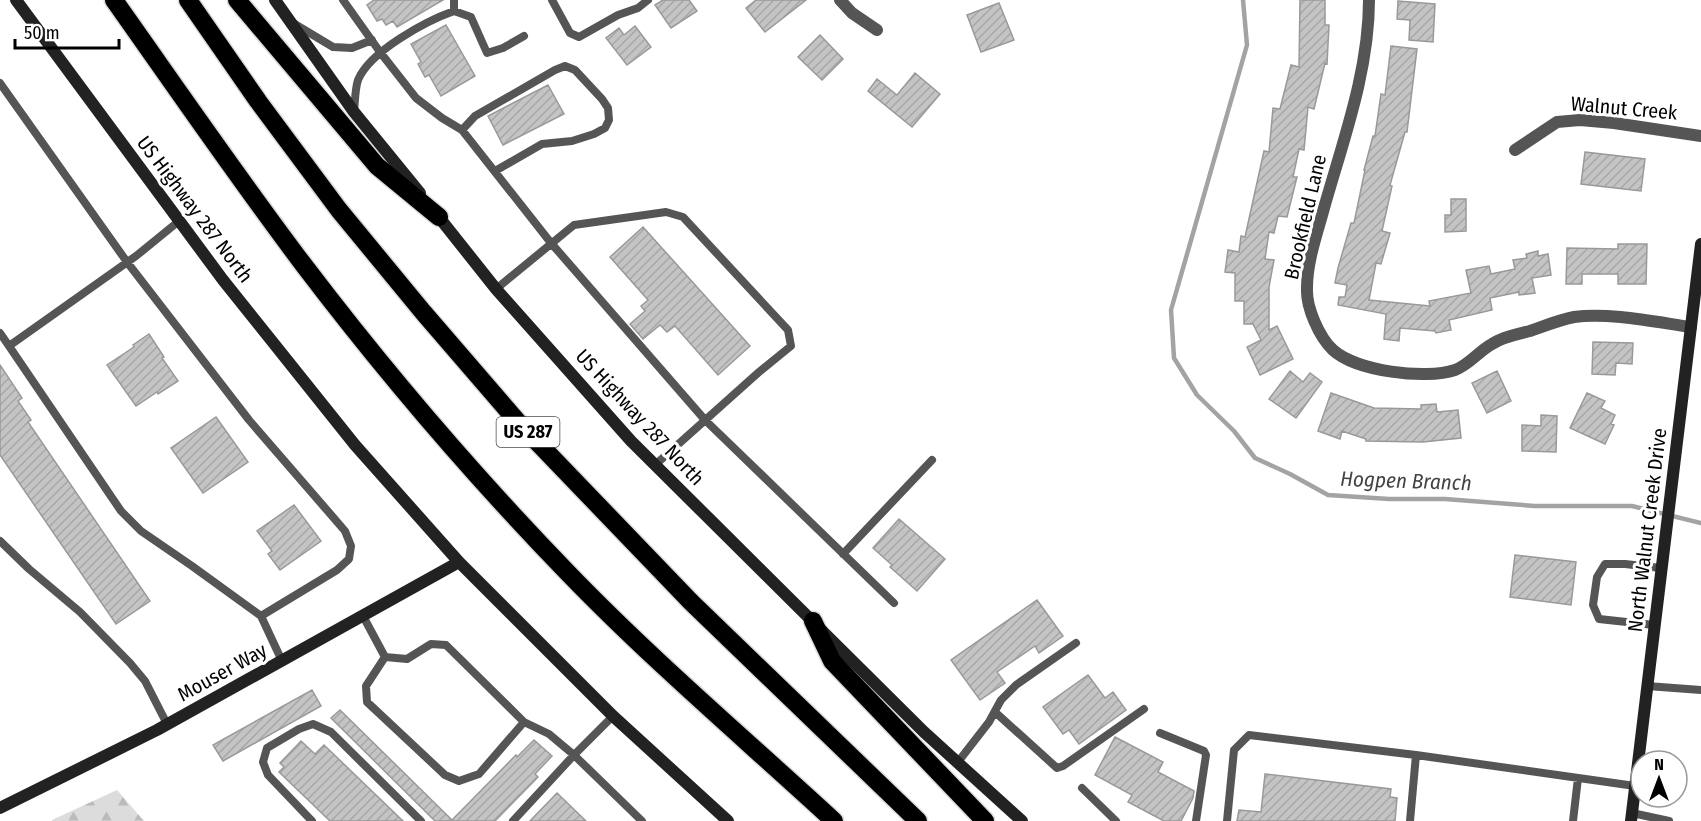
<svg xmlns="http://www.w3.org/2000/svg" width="1701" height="821" viewBox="0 0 1701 821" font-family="'Fira Sans Condensed',sans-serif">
<defs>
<pattern id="forest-firs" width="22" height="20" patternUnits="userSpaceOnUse" patternTransform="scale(1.5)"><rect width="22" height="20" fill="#dcdcdc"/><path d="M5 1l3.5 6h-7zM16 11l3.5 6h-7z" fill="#bbb"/></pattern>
<pattern id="building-hatch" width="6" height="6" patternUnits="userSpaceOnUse" patternTransform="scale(1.5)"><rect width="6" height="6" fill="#c4c4c4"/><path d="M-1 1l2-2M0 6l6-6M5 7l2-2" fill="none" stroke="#a7a7a7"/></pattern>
</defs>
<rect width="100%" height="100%" fill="#fff"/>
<path fill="url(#forest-firs)" d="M117 790 144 821H52V820Z"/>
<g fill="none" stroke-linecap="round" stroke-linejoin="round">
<path stroke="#a3a3a3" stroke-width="4.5" d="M1243 0 1247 45 1171 310 1174 358 1197 395 1234 431 1255 458 1290 474 1328 495 1389 499H1445L1535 506H1632L1701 523"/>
</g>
<path fill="url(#building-hatch)" stroke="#999" stroke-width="1.5" d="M374 0H443L397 27 393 21 386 25 382 19 377 21 367 5Z
M663 0H689L697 11 671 28 655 5Z
M756 0H806L765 32 746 8Z
M1300 0H1325V25H1329L1327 64 1325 63 1314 109 1308 107 1304 150 1299 149 1293 177H1297L1287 217 1278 216 1274 233 1269 232 1265 259 1274 260 1269 287V330L1277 326 1293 359 1260 375 1247 347 1261 340 1253 324H1244V301H1235V273L1225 272 1228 250 1239 252 1241 236 1245 237 1264 151 1269 152 1273 108 1280 109 1291 65 1299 67Z
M1398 1 1435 4 1433 42 1409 40 1410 20 1397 19Z
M999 3 1014 40 981 52 967 15Z
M446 25 475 76 441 96 429 75 425 77 418 64 421 62 411 44Z
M635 26 651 47 627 65 606 38 619 28 624 35Z
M820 35 843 59 822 80 798 57Z
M1391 46 1417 49 1407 132H1405L1390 185 1392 186 1382 231 1390 233 1381 264 1376 263 1369 300 1430 306 1429 301 1471 293 1466 270 1489 266 1491 274 1515 269 1513 260 1527 258 1526 254 1538 251V256L1548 254 1551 275 1532 278 1535 293 1519 295V292L1490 298 1492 310 1449 320 1451 330 1436 333 1435 331 1400 328 1399 341 1384 339 1386 314 1338 305 1339 297H1345L1347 285 1335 283 1338 268 1351 223H1354L1365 170H1364L1373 136H1375L1381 94 1385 95Z
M915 73 940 94 912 127 868 91 877 79 897 95Z
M548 85 564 114 503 145 488 116Z
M1585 152 1645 159 1641 191 1581 184Z
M1451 199H1466V231L1445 232V215H1451Z
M643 227 750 346 718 375 675 326 667 332 660 325 643 339 630 324 645 311 641 306 648 300 610 257Z
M1618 244H1647L1646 284H1618V274H1582V284H1566L1567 248 1618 249Z
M149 334 164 357 162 358 178 381 158 394 157 392 136 406 107 365 134 347 133 345Z
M1593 342 1633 343 1632 364 1616 363 1615 375 1592 374Z
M0 365 22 398 18 401 31 420 28 422 150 601 116 624 0 455Z
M1290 371 1303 382 1310 373 1322 382 1296 418 1269 399Z
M1497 371 1511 401 1487 413 1472 383Z
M1331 393 1374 408 1421 409V405L1436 404 1437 412 1458 410 1461 438 1423 442 1366 441V439L1342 431 1340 439 1318 431Z
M1587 393 1605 401 1601 408 1615 415 1611 424 1614 425 1605 444 1570 428Z
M1541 415 1557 416 1556 452 1522 451V425L1541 426Z
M216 417 248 462 203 493 171 448Z
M294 505 321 541 280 570 268 554 272 551 257 531Z
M899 519 945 559 917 591 890 567 892 565 873 548Z
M1515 555 1576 562 1571 605 1510 597Z
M1037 600 1063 636 1039 653 1035 646 997 672 1005 683 980 700 951 660Z
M1088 675 1105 698 1113 692 1126 710 1079 744 1069 730 1063 734 1043 707Z
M312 690 321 706 223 761 213 745Z
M340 710 452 820 516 755 517 757 534 740 552 756 535 774 538 777 495 821H435L331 718Z
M1115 737 1163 762 1158 772 1194 791 1193 798 1181 821H1164L1128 802 1132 795 1095 775Z
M301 741 315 754 324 745 403 821H330L279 772 284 767 280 763Z
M1265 774 1391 789 1390 797 1397 798 1395 821H1237L1239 810 1261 812Z
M557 793 586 821H530Z"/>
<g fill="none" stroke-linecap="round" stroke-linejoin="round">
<g stroke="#dbdbdb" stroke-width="21">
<path id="highway" d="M114 0C177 89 238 178 303 264 385 372 474 476 568 573 652 660 745 739 834 821
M188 0 258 101 339 210 423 312 517 421 691 602 918 821
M237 0 377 166 439 217
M813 621 832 661 985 821"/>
</g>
<path stroke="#555" stroke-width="8" d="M343 0 380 52 416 98 442 118 462 130 551 243 705 420 894 603
M552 0 570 33 579 37 618 15 638 8 648 0
M454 11 471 17 487 53 503 48 524 36
M293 23 333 47 352 48 372 40
M0 83 127 262 249 420 345 531 351 546 349 559 337 570 261 616
M354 112C355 102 355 89 358 80 370 51 426 21 454 11V0
M462 130 475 116 555 70 565 66 575 70 602 99 608 108 609 120 605 128 594 134 572 141 542 144 495 171
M496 289 574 225 666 212 683 217 788 330 791 346 759 372 655 465
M0 333 9 346 136 256 179 221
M9 346 121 511 141 531 192 566 261 616 282 661
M0 541 29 569 80 612 130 663 145 681 167 724
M843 554 932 460
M363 616 385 657 366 686 367 702 445 775 459 781 479 774 524 722 446 645 431 644 407 659 385 657
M1654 625 1599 619 1593 605 1597 577 1605 564H1625L1661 568
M1647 686 1701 690
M995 712 1057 768 1063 766 1144 709
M613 716 574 755 642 821
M1160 733 1204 751 1206 755 1196 821
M958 762 989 722 1001 700 1016 685 1076 643
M1082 788 1116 821
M1632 813 1669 821
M312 821 268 775 263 762 267 748 299 729 313 724 331 732 421 821
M513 821 574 755 549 734 524 722
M1227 821 1234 750 1249 735 1416 755
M1410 821 1416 755 1635 786
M1573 821 1578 778"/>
<path stroke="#555" stroke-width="12" d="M840 0 852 13 877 30
M1369 0C1369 71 1343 141 1324 208 1317 234 1307 261 1307 288 1306 307 1319 337 1333 350 1356 371 1425 380 1455 370 1469 365 1479 351 1492 344 1502 337 1518 334 1530 331 1544 326 1559 320 1574 317 1608 312 1656 322 1691 327
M1515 150 1557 122 1580 120 1614 123 1701 136"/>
<path stroke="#222" stroke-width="12" d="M16 0 223 280 355 445 459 562 613 716 728 821
M275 0 354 112 420 193
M434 211 496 289 631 441 924 732 1022 821
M0 808 157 730 459 562
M1631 821 1701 244"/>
<use href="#highway" stroke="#000" stroke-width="18"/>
</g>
<g text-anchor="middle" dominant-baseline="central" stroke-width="6" stroke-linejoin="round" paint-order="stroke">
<rect fill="#fff" stroke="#4c4c4c" stroke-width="1.5" x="496.5" y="417" width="63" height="30" rx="4.5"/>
<g font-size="18" font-weight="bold" fill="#000">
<text x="528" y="432">US 287</text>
</g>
<g font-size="20" fill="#000" stroke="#fff">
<text transform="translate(1624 108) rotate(5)">Walnut Creek</text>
<text transform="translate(195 209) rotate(53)">US Highway 287 North</text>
<text transform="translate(1305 217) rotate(-77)">Brookfield Lane</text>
<text transform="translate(640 417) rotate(47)">US Highway 287 North</text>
<text transform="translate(1647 530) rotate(-83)">North Walnut Creek Drive</text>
<text transform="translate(222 672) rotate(-29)">Mouser Way</text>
</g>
<g font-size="21" font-style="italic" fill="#444" stroke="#fff">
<text transform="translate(1406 481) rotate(2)">Hogpen Branch</text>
</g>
</g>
<g transform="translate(1659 779)"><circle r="28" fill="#ffffff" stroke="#999999" stroke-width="1.5"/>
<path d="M0-4.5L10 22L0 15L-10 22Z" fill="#000000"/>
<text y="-9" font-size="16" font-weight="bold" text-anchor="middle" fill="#000000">N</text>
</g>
<path d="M15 39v9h104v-9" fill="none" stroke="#000000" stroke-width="3"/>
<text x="24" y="39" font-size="18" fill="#000000" stroke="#ffffff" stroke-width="4.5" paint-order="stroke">50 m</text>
</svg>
